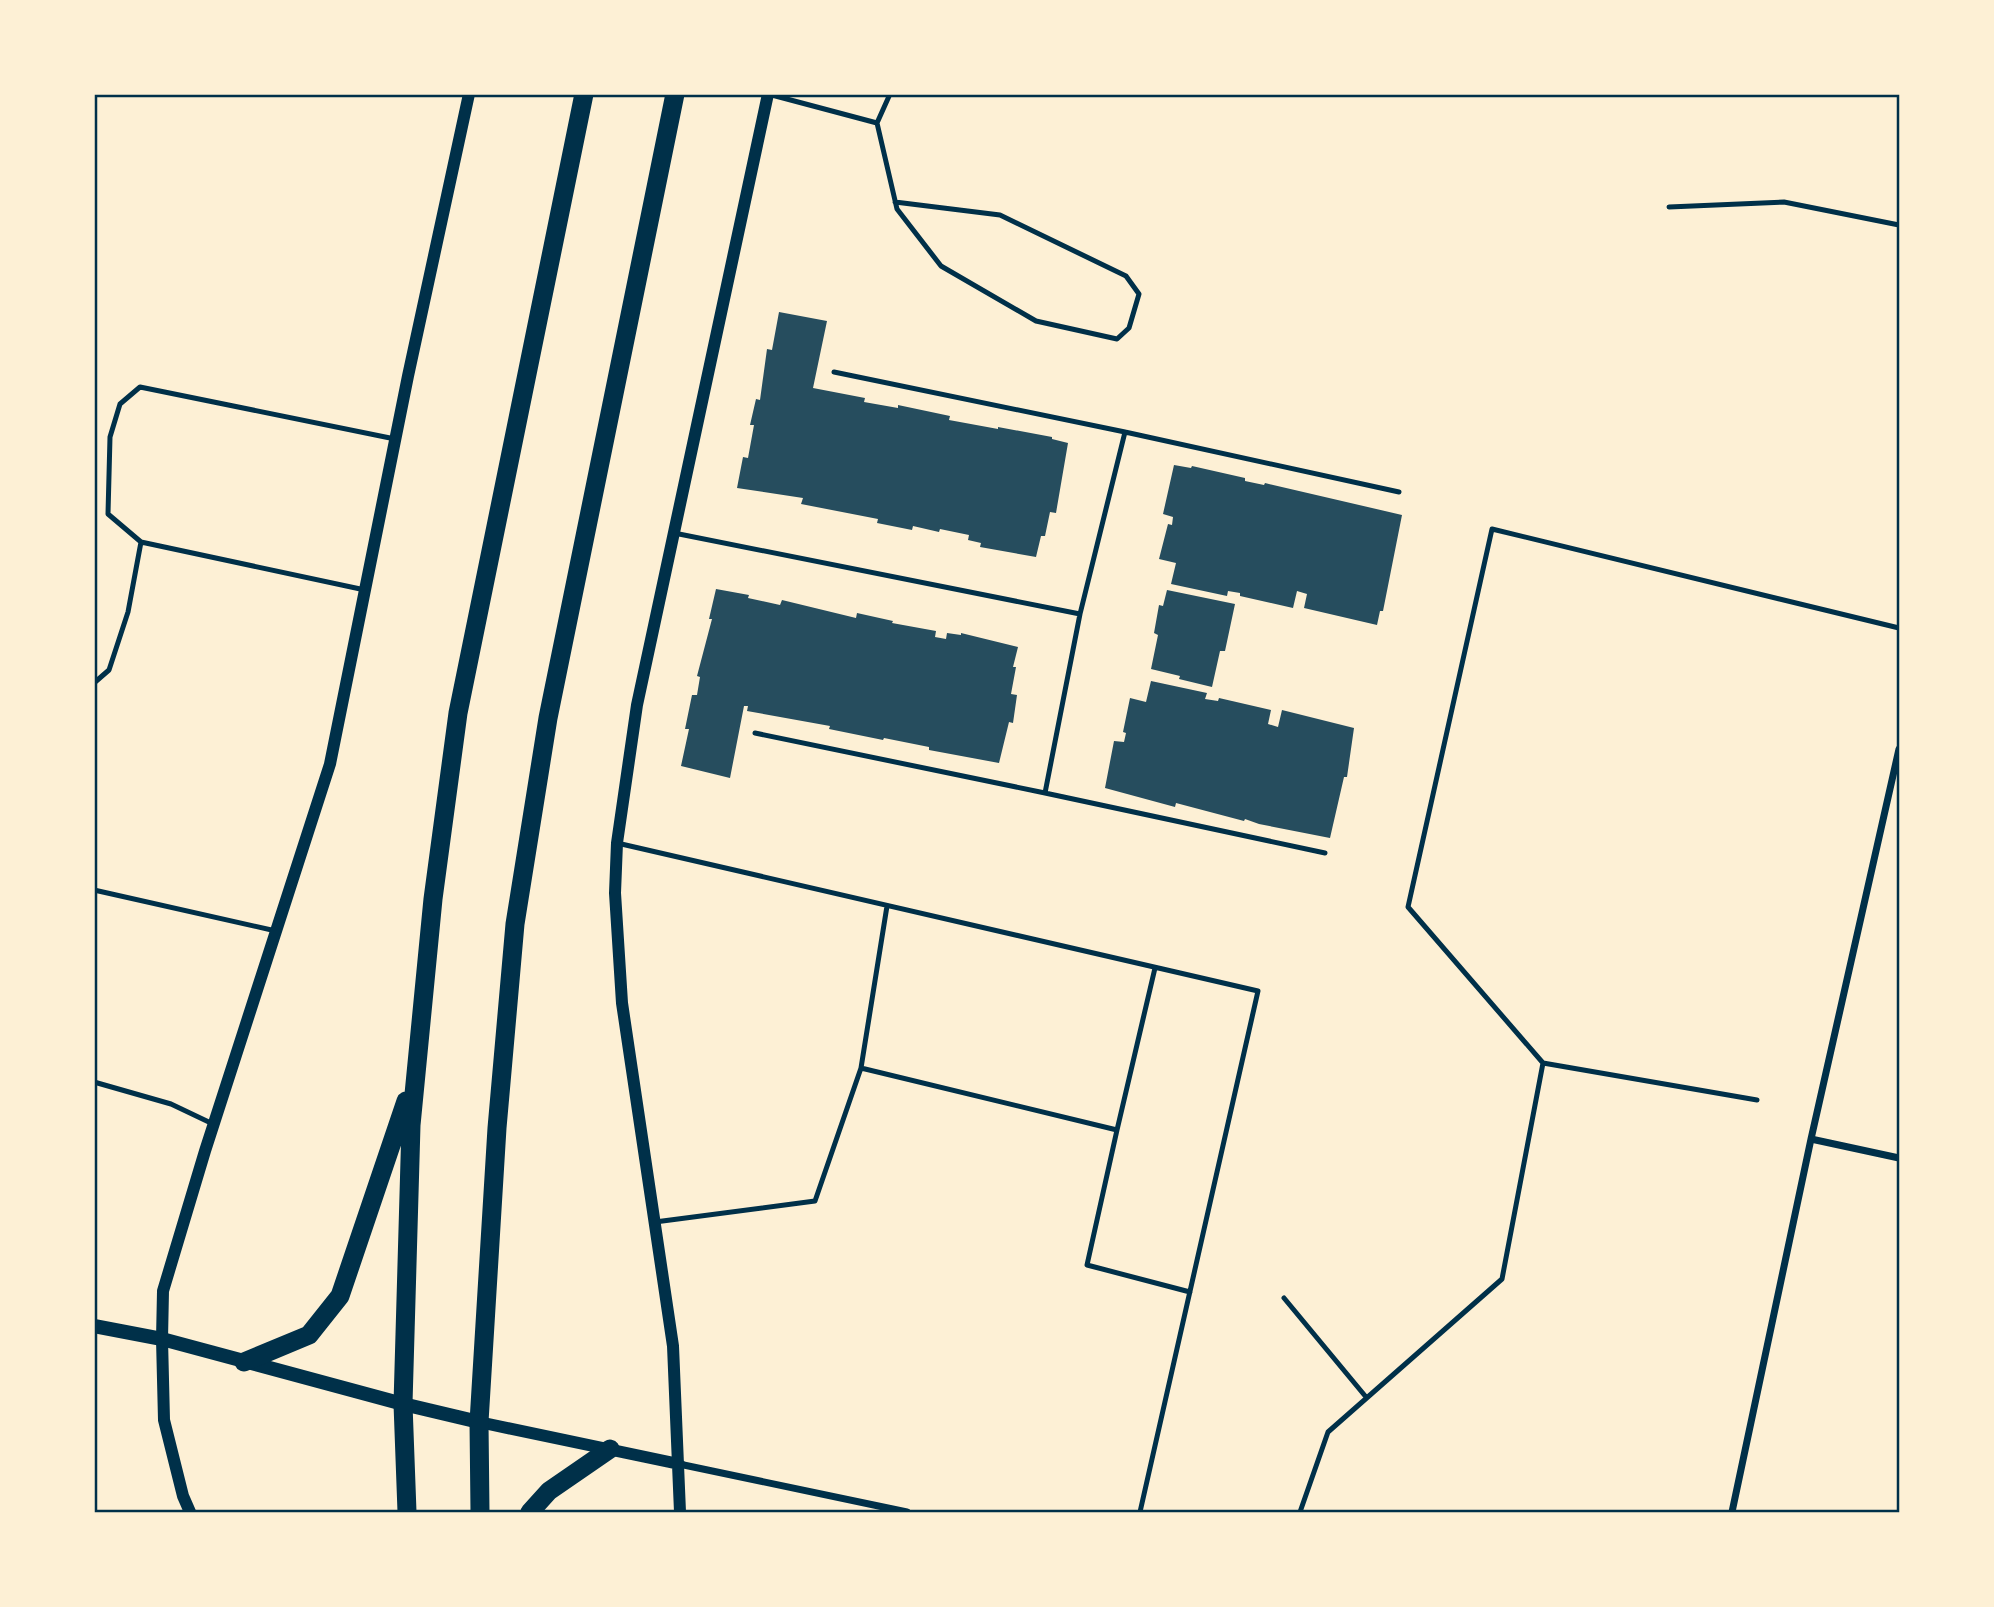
<svg xmlns="http://www.w3.org/2000/svg" width="1994" height="1607" viewBox="0 0 1994 1607" font-family="Poppins,sans-serif">
<rect width="100%" height="100%" fill="#fdf0d5"/>
<path fill="#264d5e" d="M779 312 827 321 813 388 865 398 864 402 898 408V405L950 416 949 420 998 429V427L1052 437V439L1068 443 1056 513 1050 512 1045 536H1041L1036 557 980 547 981 543 968 540 969 535 940 529 939 532 913 526 912 530 877 523 878 519 801 504 803 498 737 488 743 457 748 458 754 425H750L756 399 760 400 767 349 772 350Z
M1174 465 1191 468 1192 466 1245 478V481L1264 485 1265 483 1402 515 1383 611H1380L1377 625 1304 608 1307 594 1297 591 1293 608 1240 596V593L1228 591 1227 596 1171 584 1176 563 1159 559 1168 524 1172 525 1173 517 1163 514Z
M716 589 749 595 748 598 780 605 782 600 856 618 857 613 893 621 892 623 936 631 935 637 946 639 947 633 961 635V633L1018 647 1013 667H1016L1011 694 1017 695 1013 723 1009 722 999 763 929 750V747L884 738 883 740 829 729 830 726 747 711 748 706H744L730 778 681 766 689 729H685L692 695H697L700 677 697 676 712 619H709Z
M1167 590 1235 604 1225 651H1220L1212 687 1179 679 1180 676 1151 669 1158 635 1154 633 1159 605 1163 606Z
M1151 681 1207 693 1205 699 1218 701 1219 698 1271 710 1268 724 1278 727 1282 710 1354 728 1347 777H1344L1330 838 1259 824 1245 819 1244 821 1176 803 1175 807 1105 788 1114 741 1124 742 1126 733 1123 732 1130 698 1146 702Z"/>
<g fill="none" stroke-linecap="round" stroke-linejoin="round">
<path stroke="#003049" stroke-width="5" d="M768 94 877 123 897 209 941 266 1036 321 1117 339 1129 328 1139 294 1126 276 1000 215 895 202
M877 123 890 94
M1669 207 1784 202 1899 225
M1125 432 1399 492
M674 533 1080 614 1125 432 834 372
M141 542 108 514 110 437 120 404 140 387 395 439
M1080 614 1045 793 1325 853
M94 683 109 670 128 612 141 542 365 590
M755 733 1045 793
M617 843 1258 991 1140 1512
M94 890 276 931
M1543 1063 1757 1100
M861 1068 887 906
M94 1082 171 1104 213 1124
M1117 1130 1155 968
M655 1222 815 1201 861 1068 1117 1130 1087 1265 1190 1292
M1284 1298 1366 1397
M1300 1512 1328 1432 1502 1279 1543 1063 1408 907 1492 529 1899 628"/>
<path stroke="#003049" stroke-width="7" d="M1811 1139 1899 1158
M679 1464 907 1512
M1732 1512 1811 1139 1899 749"/>
<path stroke="#003049" stroke-width="12" d="M479 1422 679 1464
M190 1512 183 1496 164 1420 162 1339 163 1291 205 1151 330 764 408 376 469 94
M680 1512 673 1346 622 1003 615 893 617 843 637 705 768 94"/>
<path stroke="#003049" stroke-width="14" d="M94 1326 162 1339 403 1404 479 1422"/>
<path stroke="#003049" stroke-width="19" d="M244 1362 309 1335 340 1296 406 1101
M407 1512 403 1404 411 1125 433 899 458 713 584 94
M480 1512 479 1422 497 1128 515 924 548 718 675 94
M530 1512 549 1491 610 1449"/>
</g>
<rect width="1994" height="1607" fill="none" stroke="#fdf0d5" stroke-width="192"/>
<rect x="96" y="96" width="1802" height="1415" fill="none" stroke="#003049" stroke-width="2.5"/>
</svg>
